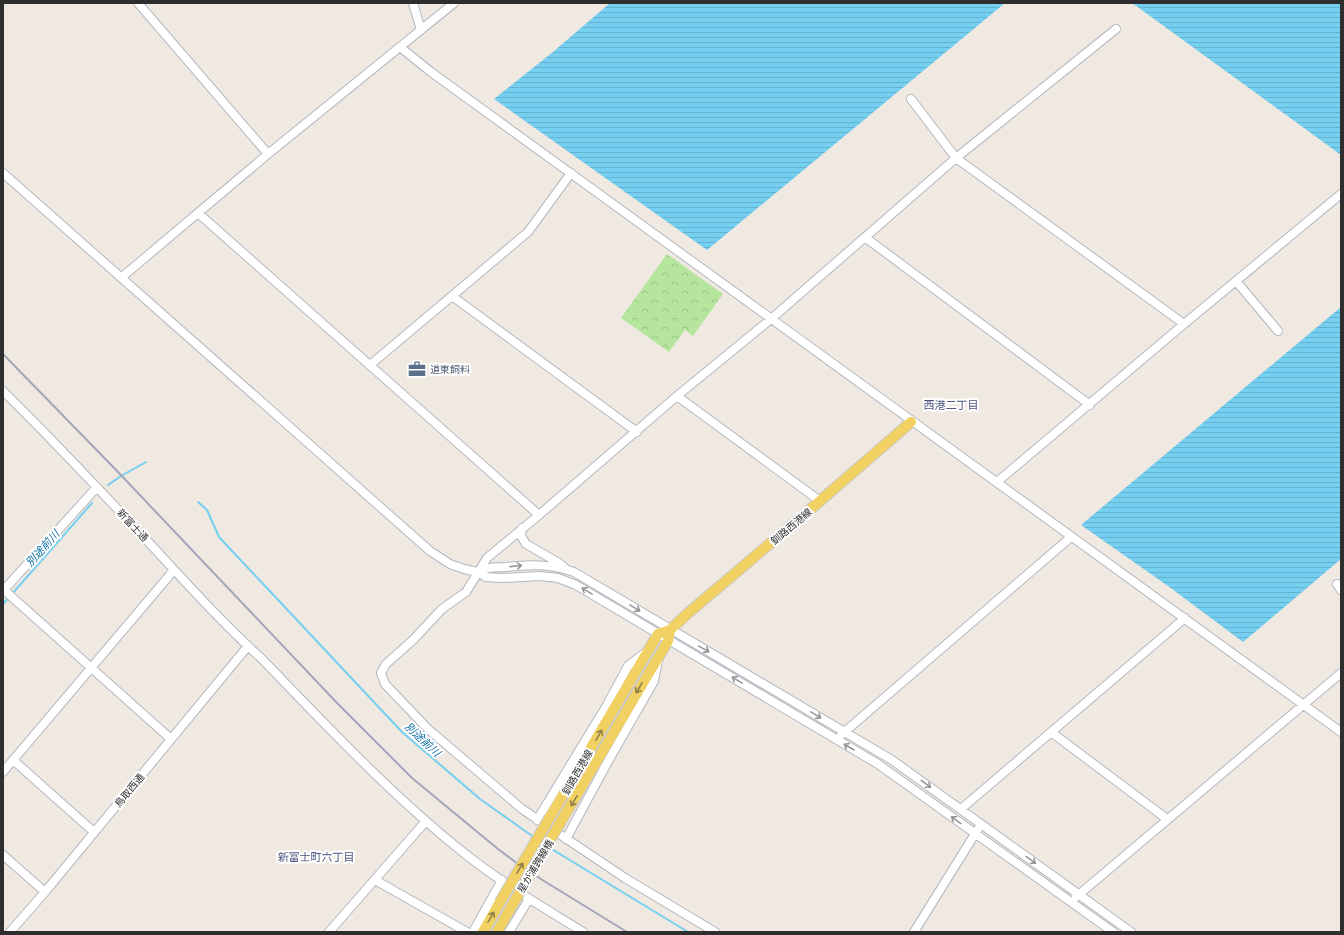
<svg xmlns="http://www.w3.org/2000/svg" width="1344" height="935" viewBox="0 0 1344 935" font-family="Commissioner,'Noto Sans JP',sans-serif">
<defs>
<pattern id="park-crowns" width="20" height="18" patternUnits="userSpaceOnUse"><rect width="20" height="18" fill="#b6e59e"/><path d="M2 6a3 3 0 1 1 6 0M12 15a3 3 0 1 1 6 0" fill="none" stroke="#9dc588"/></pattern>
<pattern id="water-rules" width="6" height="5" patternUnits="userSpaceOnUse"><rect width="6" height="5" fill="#75cff0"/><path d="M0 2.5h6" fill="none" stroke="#66b2ce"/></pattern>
</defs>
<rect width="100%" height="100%" fill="#efe9e1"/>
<path fill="url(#park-crowns)" d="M667 254 723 294 693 336 685 330 669 352 621 318Z"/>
<path fill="url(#water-rules)" d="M610 3H1005L707 250 494 99 553 52Z
M1132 3H1341V155L1161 24Z
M1341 307V559L1243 642 1168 586 1081 525Z"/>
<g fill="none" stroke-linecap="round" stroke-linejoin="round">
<path stroke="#75cff0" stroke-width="2" d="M108 485 121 476 146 462
M198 502 207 510 219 537 402 732 480 799 535 838
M12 594 92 503
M3 604 9 597
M550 848 688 932"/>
<g stroke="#b4b7c1" stroke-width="10">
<path id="minor" d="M138 3 268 154
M413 3 421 30
M400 47 431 72 1341 732
M911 99 956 158 1184 324
M3 173 430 551 450 564 464 569 478 572 486 577 502 578 540 576 558 578 576 585 878 764 1113 932
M198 213 539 515
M866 238 1090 405
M122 277 268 154 454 3
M1236 281 1278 331
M452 296 637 432
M370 365 528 232 571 173
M3 391C50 437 95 485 140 533 179 575 220 621 262 659 327 726 391 795 464 853 500 882 543 907 583 932
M677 396 820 501
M997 482 1184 324 1341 194
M522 528 521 536 526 544 559 563 565 568
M479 572C489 566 494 568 506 567 530 564 551 564 574 572L892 760 1131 932
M1337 584 1341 590
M4 590 171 739
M3 591 97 487
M1051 732 1167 819
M841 735 1071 537
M13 760 94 832
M3 772 174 570
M961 809 1185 618
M537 820 607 705 628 666 646 652
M566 839 606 765 654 681 658 661
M3 855 45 892
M375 880 467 932
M1076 897 1341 673
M10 932 45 892 248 646
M329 932 426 821
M473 932 502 880
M509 932 529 899
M715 932 625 878 522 809 428 729 385 684 381 673 386 664 413 640 442 609 466 592 487 558 539 515 677 396 771 319 956 158 1116 29
M914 932 978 829"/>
</g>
<g stroke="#c9c9c9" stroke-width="12">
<path id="major" d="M550 817 658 634 670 630 687 614 820 501 911 422
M560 823 668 641 670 630
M483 932 500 902
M497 932 510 909"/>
</g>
<use href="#minor" stroke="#fff" stroke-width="8"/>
<use href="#major" stroke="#f2d163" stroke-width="10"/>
<path stroke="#a3a6b8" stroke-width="2" d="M3 354 118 472 339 705 412 778 498 849 518 864 544 881 627 932"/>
<g stroke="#c9c9c9" stroke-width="12" stroke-linecap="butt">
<path id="major-bridge" d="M500 902 550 817
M510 909 560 823"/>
</g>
<use href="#major-bridge" stroke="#f2d163" stroke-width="10"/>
</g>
<defs><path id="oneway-shaft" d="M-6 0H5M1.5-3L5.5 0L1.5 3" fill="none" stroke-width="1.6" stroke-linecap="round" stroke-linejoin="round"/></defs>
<g stroke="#969696">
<use href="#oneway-shaft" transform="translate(516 566) rotate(-6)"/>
<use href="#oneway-shaft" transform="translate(587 591) rotate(-149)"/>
<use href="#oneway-shaft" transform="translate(635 608) rotate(31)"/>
<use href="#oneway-shaft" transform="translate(704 649) rotate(29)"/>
<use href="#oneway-shaft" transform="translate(737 680) rotate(-149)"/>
<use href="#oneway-shaft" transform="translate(816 715) rotate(31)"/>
<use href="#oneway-shaft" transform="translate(849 747) rotate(-150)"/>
<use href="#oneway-shaft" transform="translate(926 784) rotate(36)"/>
<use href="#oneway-shaft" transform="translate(956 820) rotate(-144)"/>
<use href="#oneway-shaft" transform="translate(1031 860) rotate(36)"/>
</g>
<g stroke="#908048">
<use href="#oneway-shaft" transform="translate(639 688) rotate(120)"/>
<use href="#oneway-shaft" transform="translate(599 735) rotate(-60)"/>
<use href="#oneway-shaft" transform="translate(574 801) rotate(120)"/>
<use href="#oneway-shaft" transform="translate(520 868) rotate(-59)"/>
<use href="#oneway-shaft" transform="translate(491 917) rotate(-60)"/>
</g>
<defs>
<g id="office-bare" transform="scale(1.38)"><path d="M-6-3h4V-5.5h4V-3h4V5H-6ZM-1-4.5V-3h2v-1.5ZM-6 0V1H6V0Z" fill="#5c6f8a" stroke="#fff" stroke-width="2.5" paint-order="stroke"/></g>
</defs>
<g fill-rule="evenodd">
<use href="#office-bare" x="417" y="369"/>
</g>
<g text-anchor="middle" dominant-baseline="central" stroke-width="4" stroke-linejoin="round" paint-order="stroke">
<g font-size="10" fill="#4e5e75" stroke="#fff" text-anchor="start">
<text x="430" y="369">道東飼料</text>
</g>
<g font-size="10" fill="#2e2e2e" stroke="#fff">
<text transform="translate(133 525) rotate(47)">新富士通</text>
<text transform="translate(791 526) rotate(-40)">釧路西港線</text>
<text transform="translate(577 772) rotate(-60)">釧路西港線</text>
<text transform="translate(129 790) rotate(-50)">鳥取西通</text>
<text transform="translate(535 866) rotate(-59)">星が浦跨線橋</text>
</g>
<g font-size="11" fill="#4d5680" stroke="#fff">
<text x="951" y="404">西港二丁目</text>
<text x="316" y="856">新富士町六丁目</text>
</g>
<g font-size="11" font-style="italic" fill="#0d6fa3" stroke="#fff">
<text transform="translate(42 548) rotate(-48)">別途前川</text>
<text transform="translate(423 739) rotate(43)">別途前川</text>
</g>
</g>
<rect width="1344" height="935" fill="none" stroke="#2e2e2e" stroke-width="8"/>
</svg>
